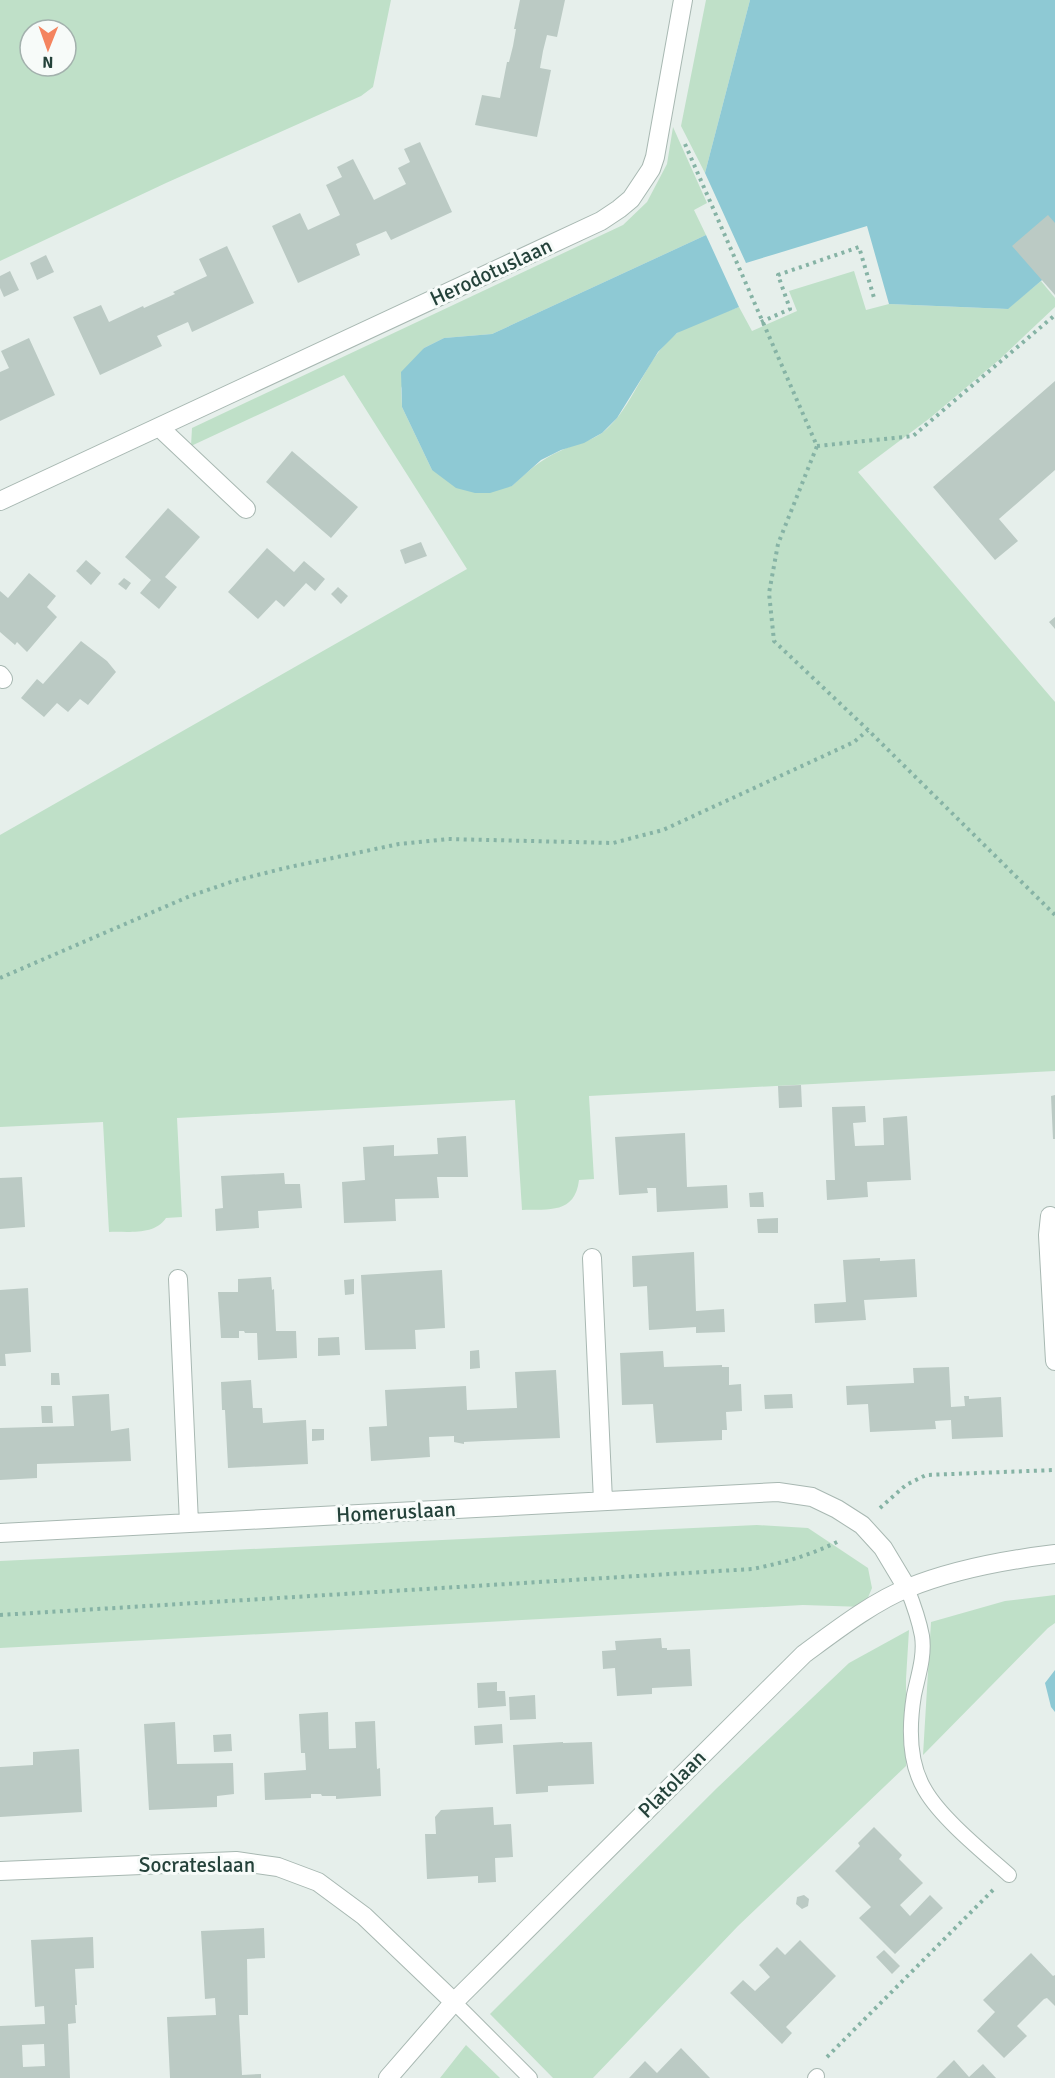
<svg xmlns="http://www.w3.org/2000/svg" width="1055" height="2078" viewBox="0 0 1055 2078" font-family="Signika,sans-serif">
<rect width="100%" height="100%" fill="#e6efeb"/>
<path fill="#bfe0c8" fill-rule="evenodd" d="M0 0H391L373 87 361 96 166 183 0 261ZM30 30H66V66H30Z
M706 0H750L705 173 681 126Z
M673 127 707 203 694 210 706 235 492 334 444 338 424 348 401 388 402 407 432 470 512 486C527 472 541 459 560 451 574 444 589 442 602 433 635 407 643 360 676 334 688 325 723 313 739 307L752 331 797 311 789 291 854 271 866 310 889 304 1007 309 1041 281 1055 298V307L1000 359 930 418 858 472 1055 702V1071L589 1096 594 1179 579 1180C575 1214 549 1209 522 1210L515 1100 177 1118 182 1217 166 1218C154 1236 128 1231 109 1232L103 1122 0 1127V835L467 569 344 375 191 446 192 428 623 225 647 202 667 164Z
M757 1525 808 1528 868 1568 872 1588 864 1607 803 1605 0 1648V1561Z
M1055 1595V1623L1048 1628 923 1755 931 1622 1005 1601Z
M909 1630 906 1679V1766L738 1926 593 2078H553L490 2014 717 1788 849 1663Z
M466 2045 500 2078H440Z"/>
<path fill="#8ec9d4" d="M750 0H1055V269L1008 309 889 304 867 226 746 263 705 173Z
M706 235 739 307 677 333 658 352 617 418 602 433 584 443 561 450 541 460 512 486 490 493H475L456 488 432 470 402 407 401 372 424 348 444 338 492 334Z
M1055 1670V1712L1051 1707 1045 1683Z"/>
<path fill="#bbcac4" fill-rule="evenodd" d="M520 0H565L557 37 547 35 543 51 540 68 551 70 537 137 475 125 482 95 500 98 507 62H509L513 46 516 29H514Z
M420 142 452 212 391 240 386 231 356 244 360 255 298 283 272 226 300 213 308 230 340 215 326 185 342 177 337 167 353 159 374 200 406 184 398 168 410 162 404 149Z
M1048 215 1055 223V295L1012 246Z
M227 246 254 303 192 332 188 322 157 336 162 346 100 375 73 317 101 305 109 322 143 306 144 308 175 294 173 292 207 276 199 259Z
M46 255 54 272 37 280 30 263Z
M10 271 19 290 4 297 0 288V276Z
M29 338 55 395 0 421V372L9 368 1 351Z
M1055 381V470L999 519 1018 541 995 560 933 487Z
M292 451 358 507 331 538 266 482Z
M168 508 200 537 165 577 177 587 159 609 140 593 151 580 125 557Z
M421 542 427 556 405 564 400 550Z
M267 548 294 572 304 561 325 579 315 591 306 583 284 607 276 600 258 619 228 592Z
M86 560 101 573 91 585 76 571Z
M29 573 56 596 47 607 57 617 27 652 17 642 15 645 0 632V591L8 598Z
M124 578 131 583 126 590 118 584Z
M338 587 348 596 341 604 331 594Z
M1055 617V629L1049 622Z
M81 641 107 661 116 672 88 705 80 699 68 712 57 703 44 717 21 698 37 679 43 684Z
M801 1085 802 1107 779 1108 778 1086Z
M1055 1095V1139H1053L1051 1096Z
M865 1106 866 1122 853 1123 855 1146 884 1145 883 1118 907 1116 911 1180 867 1182 868 1197 827 1200 826 1180H835L832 1107Z
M685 1133 687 1187 727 1185 728 1208 657 1212 656 1188H647L648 1193 619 1195 615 1137Z
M466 1136 468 1177H437L439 1198 395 1199 396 1221 344 1223 342 1182 365 1180 363 1147 394 1145V1156L438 1154 437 1138Z
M284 1173 285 1184H300L302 1208 258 1211 259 1228 216 1231 215 1209 223 1208 221 1176Z
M22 1177 25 1227 0 1229V1178Z
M763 1192 764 1207H750L749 1193Z
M778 1218V1233H758L757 1219Z
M694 1252 696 1311 724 1309 725 1332 696 1333V1327L649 1330 647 1286 633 1287 632 1256Z
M880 1258V1261L915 1259 917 1297 864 1300 866 1320 815 1323 814 1304 846 1302 843 1260Z
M442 1270 445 1328 415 1330 416 1349 365 1350 361 1275Z
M271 1277 272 1290 274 1289 276 1331H296L297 1358 258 1360 257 1333H245L244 1331H239V1338H221L218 1292H238V1279Z
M354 1279V1294L345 1295 344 1280Z
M28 1288 31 1352 5 1354 6 1366H0V1290Z
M339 1337 340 1355 318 1356V1338Z
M479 1350 480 1368 470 1369V1351Z
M663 1351 664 1367 722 1365V1367H729V1385L741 1384 742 1411 726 1412 727 1430H722V1440L656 1443 653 1404 622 1405 620 1353Z
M949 1367 951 1407 965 1406 964 1396H969V1399L1001 1397 1003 1437 952 1439 951 1420 935 1421 936 1429 870 1432 868 1404 847 1405 846 1386 914 1383 913 1368Z
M556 1370 560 1438 484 1441 464 1442V1444L454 1442V1436L429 1437 430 1457 371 1461 369 1427 387 1426 385 1390 466 1386 467 1410 517 1408 515 1372Z
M51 1373H59L60 1385H51Z
M251 1380 253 1408H262L263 1423 306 1420 308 1464 228 1468 225 1410H222L221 1382Z
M109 1394 111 1431 129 1428 131 1461 37 1464V1478L0 1480V1428L74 1426 72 1396Z
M792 1394 793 1408 765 1409 764 1395Z
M41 1406H52L53 1423H42Z
M312 1429H324V1440L312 1441Z
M661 1638 662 1648H667V1650L690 1649 692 1686 652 1688V1694L617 1696 615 1668 603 1669 602 1651 616 1650 615 1641Z
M497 1682V1691H505L506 1706 478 1708 477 1683Z
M535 1695 536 1719 510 1720 509 1697Z
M328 1712 329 1749 356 1748 355 1722 375 1721 377 1769 380 1768 381 1796 336 1799V1796H322L321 1794H311V1798L265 1800 264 1773 306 1770 305 1753H301L299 1714Z
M175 1722 177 1764 233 1763 234 1794 217 1796V1807L149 1810 144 1724Z
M502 1724 503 1743 475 1745 474 1726Z
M231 1734 232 1751 214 1752 213 1735Z
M563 1742V1743L592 1742 594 1784 548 1786V1792L516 1794 513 1745Z
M79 1749 82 1812 0 1817V1767L33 1765V1752Z
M493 1807 494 1825 511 1824 513 1857 495 1858 496 1882 478 1883V1876L427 1879 425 1834H436L435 1817 441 1810Z
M874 1827 902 1855 899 1859 923 1883 900 1905 910 1916 930 1895 943 1908 895 1954 859 1918 871 1907 835 1871 860 1846 858 1843Z
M804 1895 809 1899 808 1906 802 1909 796 1904 797 1897Z
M264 1928 265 1958 247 1959 248 2015H239L242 2075 261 2074V2078H170L167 2017 216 2015 215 1998 205 1999 201 1931Z
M93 1937 94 1968 75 1969 77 2005H75L76 2023 68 2024 70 2078H0V2026L45 2024 44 2006 35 2007 31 1940ZM44 2044 45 2066 23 2067 22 2045Z
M800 1940 836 1976 786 2027 792 2033 782 2044 730 1993 743 1980 755 1991 770 1977 759 1965 777 1947 785 1955Z
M884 1950 900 1966 892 1974 876 1957Z
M1031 1953 1053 1976 1055 1975V2006L1047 1998 1044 1999 1017 2026 1027 2036 1004 2058 977 2031 995 2012 983 2000Z
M681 2048 710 2078H629L645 2061 657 2073Z
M954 2060 969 2077 983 2064 996 2078H936Z"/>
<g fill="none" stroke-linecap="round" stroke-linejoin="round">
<g stroke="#a8b8b2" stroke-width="16">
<path id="service" d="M907 1588C913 1603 919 1620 922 1636 925 1656 918 1676 914 1695 909 1726 908 1762 925 1790 941 1818 983 1852 1009 1875
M454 2002 530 2078
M815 2078 817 2076"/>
</g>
<g stroke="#a8b8b2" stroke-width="20">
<path id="minor" d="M159 427 246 509
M0 501 601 221 619 209 631 199 651 169 655 157 683 0
M0 675 3 679
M1050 1216 1048 1235 1055 1361
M592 1258 603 1501
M178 1279 189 1523
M0 1533 778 1492 812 1497 837 1509 862 1525 883 1548 907 1588
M0 1871 236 1861 278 1867 318 1882 364 1916 454 2002
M388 2078 454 2002 804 1654C834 1632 874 1601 908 1588 955 1569 1005 1560 1055 1554"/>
</g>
<path stroke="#86b3a5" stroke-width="4" stroke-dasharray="3 4.5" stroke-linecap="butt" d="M685 144 817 446 778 544 769 593 774 641 868 730 1055 915
M761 322 790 309 778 275 859 247 875 301
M817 446 913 436 1055 315
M0 978 190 896 234 881 285 868 399 844 448 839 613 843 663 830 854 742 868 730
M880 1508 906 1485 926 1475 1055 1470
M0 1615 752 1569C783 1563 811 1555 839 1541
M827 2057 993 1890"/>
<use href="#service" stroke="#fff" stroke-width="14"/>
<use href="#minor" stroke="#fff" stroke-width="18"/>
</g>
<g text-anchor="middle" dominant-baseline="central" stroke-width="6" stroke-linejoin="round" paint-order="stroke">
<g font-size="21" fill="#24423a" stroke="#f7fbf9">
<text transform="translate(491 272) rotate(-25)">Herodotuslaan</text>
<text transform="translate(396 1512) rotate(-3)">Homeruslaan</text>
<text transform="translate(672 1784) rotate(-45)">Platolaan</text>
<text x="197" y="1865">Socrateslaan</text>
</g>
</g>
<g transform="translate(48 48) rotate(181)"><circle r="28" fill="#f7fbf9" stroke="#a3b1ad" stroke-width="1.5"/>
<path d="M0-4.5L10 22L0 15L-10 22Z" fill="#f4845f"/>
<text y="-9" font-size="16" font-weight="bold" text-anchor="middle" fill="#24423a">N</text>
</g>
</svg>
